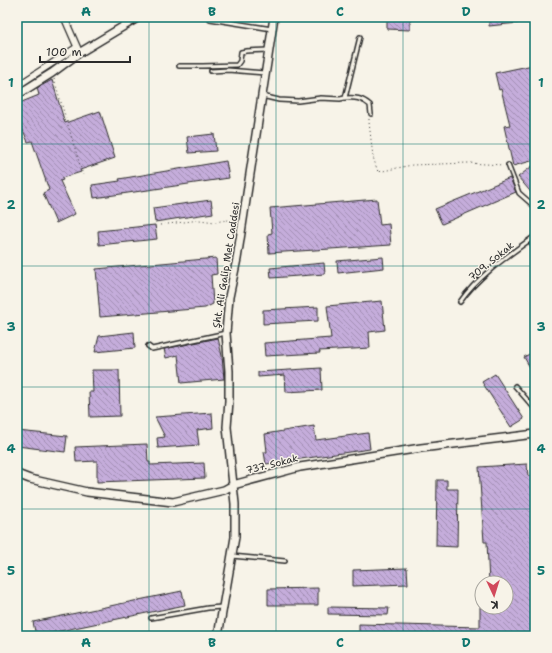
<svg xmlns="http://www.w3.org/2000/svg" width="552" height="653" viewBox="0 0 552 653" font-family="'Shantell Sans',sans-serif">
<defs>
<pattern id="building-back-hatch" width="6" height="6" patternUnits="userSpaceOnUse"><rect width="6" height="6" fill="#c5addb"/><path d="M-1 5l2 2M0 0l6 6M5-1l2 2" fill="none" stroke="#a08db2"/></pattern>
</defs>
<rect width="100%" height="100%" fill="#f7f3e8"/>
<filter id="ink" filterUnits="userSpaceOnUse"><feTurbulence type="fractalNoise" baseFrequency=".025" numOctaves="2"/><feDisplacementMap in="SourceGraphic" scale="8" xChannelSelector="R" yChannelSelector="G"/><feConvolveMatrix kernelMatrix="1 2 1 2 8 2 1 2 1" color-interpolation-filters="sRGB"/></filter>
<g filter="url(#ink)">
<path fill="url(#building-back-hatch)" stroke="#2b2b2b" d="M387 17H410V30L387 29Z
M489 17H518V23L489 26Z
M533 65 535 74V160L513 166 504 126 510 125 501 89 499 90 495 73Z
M52 80 65 123 100 111 115 158 80 170 81 172 62 178 63 180 60 181 75 214 56 223 43 193 49 190 32 141 28 142 17 116V104L39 95 37 88Z
M214 134 216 151 189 153 187 137Z
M226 161 229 178 94 198 92 185 120 181 119 179Z
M535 164V197L518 177Z
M510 178 516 192 442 224 435 209Z
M377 199 380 225 389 224 391 245 269 253 268 234 272 233 270 208Z
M211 200 213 213 155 222 153 208Z
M155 225 157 239 99 245 98 231Z
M535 240V252L529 244Z
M383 257 384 268 338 273 337 261Z
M216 258 217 274 211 275 213 304 205 308 100 317 96 269Z
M324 263 325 274 271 278 270 268Z
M382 301 385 330 369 332 370 348 319 351 320 353 265 356 264 343 331 338 327 306Z
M318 307V321L263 324V310Z
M134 332 135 348 95 352 99 336Z
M218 338 222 356 224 379 181 383 178 355 166 358 164 349Z
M535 351V369L532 371 524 357Z
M321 368 322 390 286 392 285 375 258 377V372Z
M92 370H119L120 416 90 417 89 392H93Z
M495 374 524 419 511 427 482 382Z
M212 413 213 428 197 430 199 445 158 448 157 438 165 437 155 417Z
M314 426 316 440 368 433 370 449 266 464 264 452H267L265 434Z
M17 431 67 436 65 452 17 446Z
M147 444 148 462H150V465L204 463 205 478 97 482V461L76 462 75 447Z
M527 464 528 476H535V539L533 540 535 576V636H359V624L480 627V607H506V583H489L487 542H484L479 467Z
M437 480H447V489H458L457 547 436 546Z
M407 568 408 584 353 586V570Z
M318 588V605H268V589Z
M182 591 185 605 36 636 33 622Z
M328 607 389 608 388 615 328 614Z"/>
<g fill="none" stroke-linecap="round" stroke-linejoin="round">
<g stroke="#2b2b2b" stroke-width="6">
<path id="service" d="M210 19 272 29
M179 66H203L237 65 240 61 241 52 246 51 269 50
M211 71 228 70 265 73
M262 96 279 100 298 101 321 98 340 99 345 98 360 37
M345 98C355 97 362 98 370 105L371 114
M508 165 519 193 535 207
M460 302C479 275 509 255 535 236
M148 346 152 349 226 333
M515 386 535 409
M232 556 285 561
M151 618 208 608 222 607"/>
</g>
<g stroke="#2b2b2b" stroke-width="8">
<path id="minor" d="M64 17 78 49
M17 86 77 47"/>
</g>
<g stroke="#2b2b2b" stroke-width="10">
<path id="tertiary" d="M17 95 52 73 79 53 139 17
M17 474 30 479 87 492 173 502 224 490 233 485 300 467 421 448 535 434
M218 636 235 537V504L227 427 229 401V371L226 333 229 297 237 259 274 17"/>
</g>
<path stroke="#2b2b2b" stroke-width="1" stroke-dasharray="1 3" stroke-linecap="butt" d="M54 79 83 175
M369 119V122L373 157 378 172 412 165 468 163 503 165
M160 225 200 220 215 222 227 220 236 222"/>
<use href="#service" stroke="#f7f3e8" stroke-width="3"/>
<use href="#minor" stroke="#f7f3e8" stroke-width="5.5"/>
<use href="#tertiary" stroke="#f7f3e8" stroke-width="7"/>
</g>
</g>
<path fill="none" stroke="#0f766e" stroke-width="1" stroke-opacity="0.55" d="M149 17V636M276 17V636M403 17V636M17 144H535M17 266H535M17 387H535M17 509H535"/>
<g text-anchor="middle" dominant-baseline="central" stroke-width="3" stroke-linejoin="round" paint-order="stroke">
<g font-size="10" fill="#2b2b2b" stroke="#f7f3e8">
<text transform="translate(491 261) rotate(-39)">709. Sokak</text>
<text transform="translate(226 265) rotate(-81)">Şht. Ali Galip Met Caddesi</text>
<text transform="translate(272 464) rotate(-14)">737. Sokak</text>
</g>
</g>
<rect width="552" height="653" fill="none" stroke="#f7f3e8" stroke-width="44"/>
<g transform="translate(494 595) rotate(176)"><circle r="19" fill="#f7f3e8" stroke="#a5a39c"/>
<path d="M0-3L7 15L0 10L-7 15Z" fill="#d1495b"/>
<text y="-6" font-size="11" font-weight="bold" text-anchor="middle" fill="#2b2b2b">K</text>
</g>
<path d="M40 56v6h90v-6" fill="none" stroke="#2b2b2b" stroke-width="2"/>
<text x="46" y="56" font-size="12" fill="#2b2b2b" stroke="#f7f3e8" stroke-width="3" paint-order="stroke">100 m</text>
<rect x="22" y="22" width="508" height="609" fill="none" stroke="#0f766e" stroke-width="1.5"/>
<g font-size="13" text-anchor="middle" font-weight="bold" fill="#0f766e">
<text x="86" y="16">A</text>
<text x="212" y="16">B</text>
<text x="340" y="16">C</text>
<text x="466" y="16">D</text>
<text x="11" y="87">1</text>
<text x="541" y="87">1</text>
<text x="11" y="209">2</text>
<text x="541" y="209">2</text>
<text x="11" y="331">3</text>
<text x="541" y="331">3</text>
<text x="11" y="453">4</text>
<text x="541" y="453">4</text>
<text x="11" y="575">5</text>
<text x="541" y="575">5</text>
<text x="86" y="647">A</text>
<text x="212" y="647">B</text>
<text x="340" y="647">C</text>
<text x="466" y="647">D</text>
</g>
</svg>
